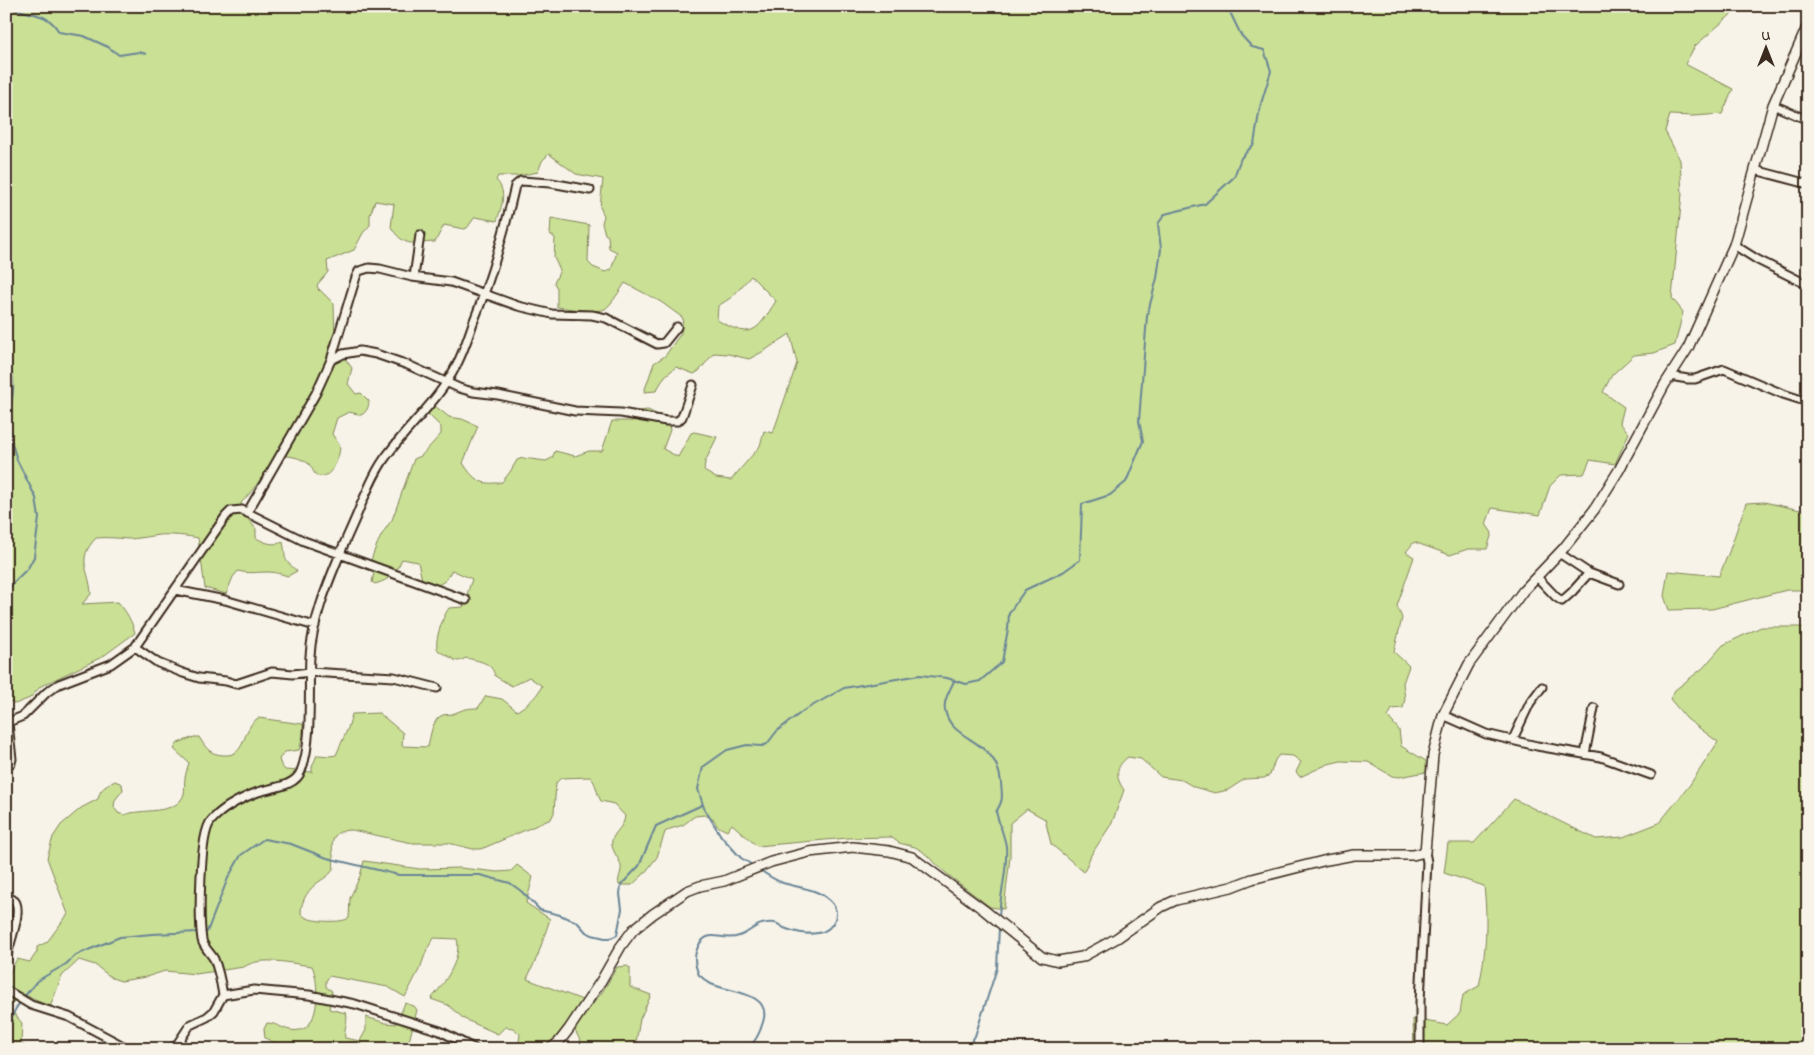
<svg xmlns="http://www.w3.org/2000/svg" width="1814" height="1055" viewBox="0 0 1814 1055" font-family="'Indie Flower',sans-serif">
<rect width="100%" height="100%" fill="#f7f3e8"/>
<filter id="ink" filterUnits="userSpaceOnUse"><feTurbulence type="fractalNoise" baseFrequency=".02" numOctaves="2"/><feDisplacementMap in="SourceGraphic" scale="10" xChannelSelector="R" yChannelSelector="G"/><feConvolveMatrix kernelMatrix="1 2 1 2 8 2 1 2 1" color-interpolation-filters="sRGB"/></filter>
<g filter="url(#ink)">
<path fill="#cae095" stroke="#82855a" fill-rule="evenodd" d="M6 6H1747L1734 12 1695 46 1685 64 1733 89 1722 114 1693 116 1670 115 1665 131 1680 160 1682 194 1672 298 1683 312 1675 345 1654 353 1634 355 1612 375 1603 392 1624 407 1620 423 1629 433 1615 464 1590 460 1584 474 1561 475 1550 486 1540 515 1492 508 1486 524 1492 533 1487 549H1468L1450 555 1414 542 1406 552 1414 557 1397 606 1402 618 1394 652 1409 666 1403 683 1405 699 1403 708 1392 709 1388 717 1399 730 1401 746 1426 761V772L1399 777 1392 776 1368 762 1341 761 1328 764 1300 777 1296 772 1301 762 1293 756 1279 755 1275 760 1270 775 1264 778 1245 779 1228 790 1215 793 1194 787 1182 780 1161 777 1141 759 1128 757C1115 767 1115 777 1124 790L1112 823 1091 855 1084 872 1051 844 1045 819 1027 809 1010 823V857L1004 909 990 907 947 874 922 851 915 847 899 843 891 837 848 838 757 846 732 824 727 831 717 826 714 820 705 815 695 816 683 825 670 829 665 832 657 857 644 874 632 885H619C617 878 622 873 621 866 619 857 610 850 612 840 615 831 624 827 625 816L614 804 601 801C596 793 597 783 590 777L561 778 556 783 554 813 551 819 486 847 480 849H473L448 843H412L352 830C319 830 339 859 332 871 329 876 324 878 320 881 309 888 301 900 301 913 303 915 304 917 307 918 315 922 343 923 349 918L350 898 360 876 364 861 420 869 460 868 498 872 511 871 517 865 533 877 526 903 550 919 538 955 527 979 593 1004 603 991 617 967 627 966 630 968V987L651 995 640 1019 635 1049H587L581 1042 570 1021 553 1049H518L520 1034 513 1028 505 1027 498 1034 464 1019 448 1005 431 999C444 984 462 959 457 939L434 938 427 949 421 966 405 997 388 987 329 976 326 981V987L332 991 329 1009 346 1013C349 1021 343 1030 345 1038L360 1041 366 1030V1017L386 1023 396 1024 405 1003 414 1006 417 1010 407 1049H306L304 1047 275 1043 265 1038 264 1029 267 1023C279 1023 286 1033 300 1030 321 1026 319 980 312 966 292 964 262 955 244 967L196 974 165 971 146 977 121 981 112 978 95 965 79 960 62 976 50 1007 21 993 9 1008 22 1023 21 1043 29 1049H6V999C9 993 6 989 7 983 8 974 13 966 17 959L30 962 37 952V947L47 942 68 914 47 858 53 837 61 825 81 808 98 799C100 788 106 786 115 781L122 784 123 790 115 800 114 807 118 813 124 815C140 808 177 816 184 794 185 789 184 783 185 778 186 773 187 768 189 763L174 749 178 743 194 737H199C206 748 209 754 223 755 248 757 240 730 258 718L303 724V736L299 750 285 752 279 759 281 765 285 770 312 772V767L317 755C324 755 329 757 336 755L348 728 352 714 379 713 403 733 402 746 428 747C430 738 432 718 443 715 447 714 451 715 455 713 464 709 468 708 478 708L486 696 502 699 517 711C528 704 536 698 542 686L529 677 512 686 495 676C492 662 479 661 466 658 456 663 457 661 448 656 445 654 440 653 438 650 433 642 444 614 449 608L463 607 472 579 452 570 445 581 438 585 422 580 418 562 402 559C396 573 390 580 375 584L372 582 374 573 369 568C373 551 381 533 392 520L414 459 421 456 441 434V427L428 414 435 406 449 417 462 419 478 426 463 463C474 480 481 486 502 482L510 472 517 460 523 458 546 461 552 458 555 451 575 456 589 451H602L612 421H633L638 411 648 410 662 417 667 415 670 430 663 449 678 457 691 433 694 432 717 437 705 462 704 471 716 478 731 480 760 446 764 431 773 433 797 363 790 334 764 351 749 359 728 354 714 353 699 371 694 374 676 367 665 376 656 391 644 392 654 363 665 356 681 333 683 318 661 302 625 283C621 289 611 305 605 309 599 313 565 308 557 307V288L554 283 560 270 554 258 555 238 550 234 551 218 589 225 588 262 593 267 605 272 611 270 617 252 609 248 608 236 605 234 602 223 604 216 600 207 603 179 576 174 549 154 542 161 538 172 518 176H498L496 180C508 192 501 207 497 221L475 217 467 228 464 229 444 225 435 242C413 243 404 248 391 227L394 204 375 201 370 215V225L363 233 354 250 327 261 328 272 317 285 319 291V289L334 304 335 343C342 351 345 360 352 368L348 384 356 394 361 393 369 401C369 407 366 413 361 415L349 412 337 418 332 434 340 446C340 456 332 479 319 476 313 475 313 468 309 464 300 457 290 456 279 455 265 471 256 488 241 503L249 520 256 529V538C266 543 272 546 283 542 287 561 281 557 297 571L288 576C281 574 275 572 268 572 257 572 249 574 238 571L233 577 226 594 205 588 198 538C190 536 167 534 159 535 149 536 138 539 128 539 117 538 107 537 96 538 75 560 90 570 91 594L82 604 118 602C126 611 132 621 135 633L102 657 41 686 30 698 15 704 6 699ZM751 276 776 301C756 332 753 340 717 320L718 306 732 297Z
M1808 496V590H1787L1712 609 1669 610 1664 596 1668 571 1719 576 1729 552 1746 503 1764 502 1805 511Z
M1761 627H1808V1049H1414L1413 1019 1447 1025 1460 1013 1463 995 1479 986C1486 954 1488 920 1484 886L1444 873 1448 843H1474L1514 799 1596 839 1623 837 1659 823 1689 786 1718 742 1687 719 1670 699 1675 690 1703 668 1723 645Z"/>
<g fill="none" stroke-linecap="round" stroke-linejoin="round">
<path stroke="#6a8597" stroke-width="2" d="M7 6C28 16 47 10 59 32L84 36 108 47 119 55 139 52 146 54
M6 360C18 376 13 402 6 420
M6 424 17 460 36 498 39 518 34 557 28 568 13 583 6 595
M954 681C950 690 943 701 945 710 951 743 997 737 1001 783 1002 797 1004 799 996 812 999 823 1004 835 1006 846 1008 870 1000 893 999 917
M754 866 741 858 721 836 704 808 698 789 703 767 727 750 747 745 762 746 767 744 777 731 803 711 844 688 920 675 947 678 966 684 980 681 1002 662 1008 629 1009 613 1025 590 1063 572 1080 560 1082 504 1110 495 1126 482 1143 441 1139 421 1147 316 1157 278 1161 249 1158 224 1165 214 1205 204 1234 177 1241 158 1254 144 1260 107 1271 71 1264 50 1252 47 1241 35 1227 6
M204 932H207L228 878 241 855 264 839 291 844 327 858 399 875H480L510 883 521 891 540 910 560 915 577 922 586 932 592 935 605 938H611L617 935 622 909 620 894 621 885 639 866 656 826 702 805
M24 997 37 981 66 964 76 955 120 937 152 934 200 932
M6 1033 15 1010 21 1001
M748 1049C756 1041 760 1033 763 1022 773 992 728 992 711 984 707 982 703 978 699 975 695 966 693 958 697 949 707 925 722 943 739 936 752 932 756 921 774 923 777 923 781 926 784 928 795 932 805 935 818 933 834 931 843 911 829 900 816 888 799 888 783 883 775 880 767 875 760 870
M967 1049 975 1036 997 968 999 927"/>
<g stroke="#3b2a1e" stroke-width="11">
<path id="minor" d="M1773 105 1808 120
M1755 170 1808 184
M1734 245 1758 260 1808 285
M414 277 420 235
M331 360 356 277 359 271 369 268 380 269 412 277 451 282 518 306 552 314 592 315 606 318 657 344 664 343 677 327
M1670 376 1688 379H1695L1724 369 1783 394 1808 402
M247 513 316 393 331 360 343 354 360 351 376 354 408 365 459 388 473 392 498 395 575 411 621 413 666 421H678L682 417 693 385
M1589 573 1619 584
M1537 577 1556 597 1562 601 1572 592 1589 573 1559 553
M175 590 225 600 315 626
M135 647 158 663 183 673 199 678 226 681 236 684 272 672 293 674 310 672 394 677 437 688
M1443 715 1486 734 1537 746 1601 757 1651 775
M6 723 23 716 47 692 59 684 111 664 135 647 226 516 231 511 242 510 304 541 466 600
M1513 739 1530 703 1542 687
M1585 754 1594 708
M6 766 11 763 12 759 8 723
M6 897C10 898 14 899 16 903 21 915 9 945 6 959
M6 990 31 1005 69 1017 129 1049
M223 995C221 983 219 971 214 959 210 952 204 948 202 940 199 920 199 835 211 821 223 807 242 798 258 792 273 787 295 787 301 771 313 742 308 688 310 656 312 622 327 585 340 554 346 538 354 523 360 507 368 489 376 469 388 454 410 424 439 400 456 366 463 353 468 338 473 323 491 279 504 233 515 186L521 181 551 183 590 190
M174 1049 190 1025 207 1017 214 1011 223 995 254 990 309 995 355 1004 440 1031 475 1049
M1420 1049V1001L1427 862 1425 852"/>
</g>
<g stroke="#3b2a1e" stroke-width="12">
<path id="secondary" d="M550 1049 559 1042 569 1029 601 981 621 946 633 930 653 914 687 891 700 886 724 881 771 862 809 852 853 847 889 851 912 857 984 910 1042 957 1058 961 1082 957 1117 938 1161 907 1176 900 1231 887 1252 879 1327 860 1354 855H1413L1425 852 1433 755 1443 715 1469 664 1523 591 1563 549 1594 510 1619 470 1665 384 1688 348 1734 245 1773 105 1808 25"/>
</g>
<use href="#minor" stroke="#f7f3e8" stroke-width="7"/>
<use href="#secondary" stroke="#f7f3e8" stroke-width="9"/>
</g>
</g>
<rect width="1814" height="1055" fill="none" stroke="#f7f3e8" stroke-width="25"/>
<rect x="12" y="12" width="1789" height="1030" fill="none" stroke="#3b2a1e" stroke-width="2" filter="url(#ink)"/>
<g transform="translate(1766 48)" stroke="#f7f3e8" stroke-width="4" paint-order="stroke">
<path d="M0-4L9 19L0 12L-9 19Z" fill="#3b2a1e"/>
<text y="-8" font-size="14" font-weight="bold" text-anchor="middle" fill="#3b2a1e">U</text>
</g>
</svg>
